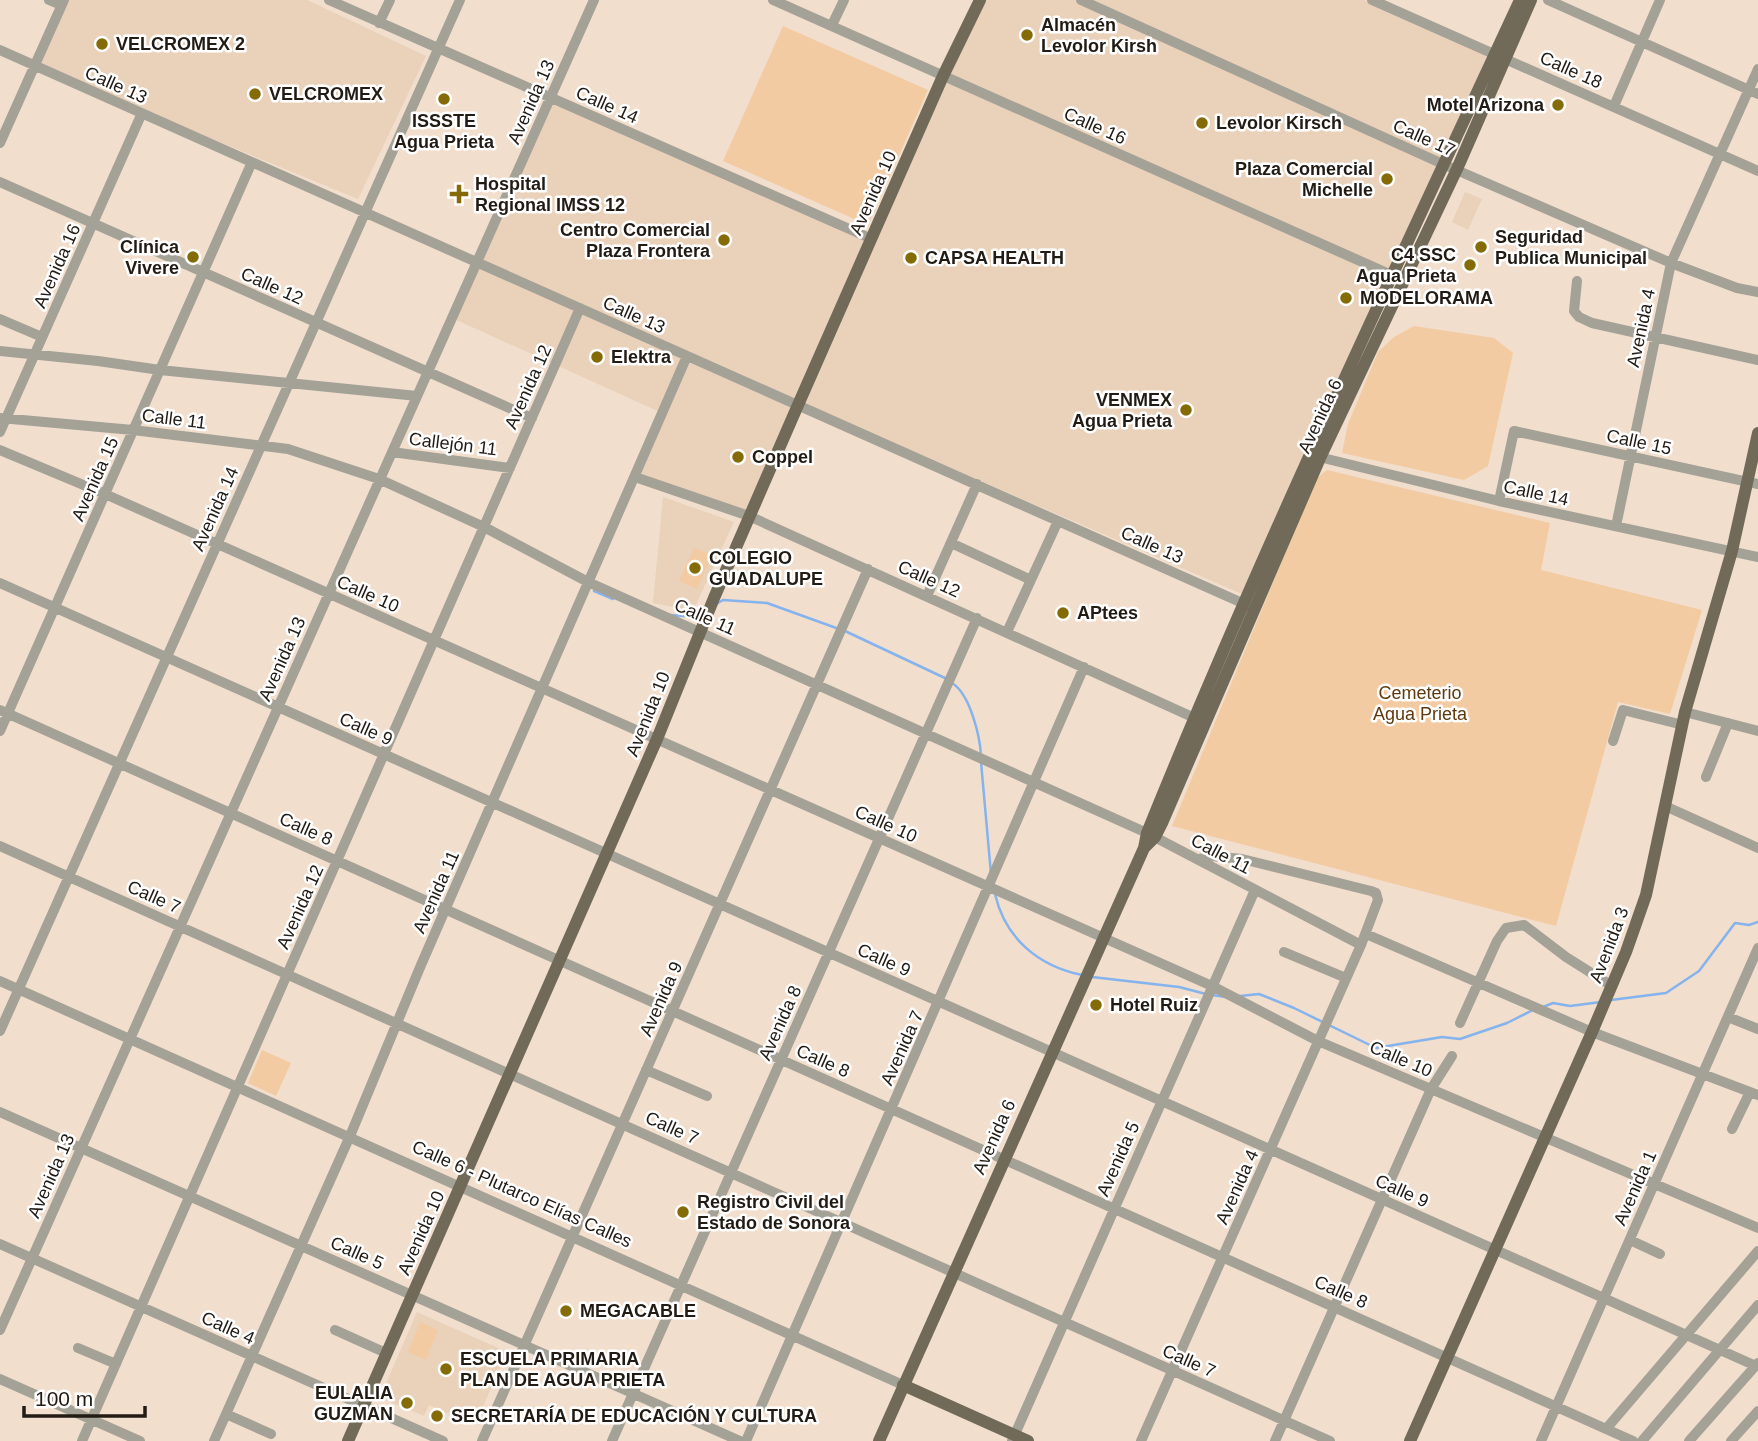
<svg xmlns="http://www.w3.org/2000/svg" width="1758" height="1441" viewBox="0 0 1758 1441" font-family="Arial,sans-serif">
<rect width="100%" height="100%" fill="#f1decc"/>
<path fill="#e9d1ba" d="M65 0H307L426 56 358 199 35 66Z
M983 0H1364L1487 56 1242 594 805 405Z
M551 97 872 239 749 516 635 477 662 413 452 318Z
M1465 192 1482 199 1468 230 1452 222Z
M663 497 734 522 693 611 653 603Z
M417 1312 507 1352 475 1425 429 1405 424 1416 385 1400 390 1389 385 1386Z"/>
<path fill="#f3cba3" d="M783 26 928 90 868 225 723 161Z
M1414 326 1494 338 1513 353 1488 466 1464 480 1342 453 1348 424 1378 352 1394 337Z
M1327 470 1550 523 1541 570 1702 610 1670 714 1618 702 1556 926 1172 826 1316 479Z
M694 548 712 555 697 589 679 581Z
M262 1050 291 1063 276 1096 248 1083Z
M420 1322 438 1330 426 1360 408 1352Z"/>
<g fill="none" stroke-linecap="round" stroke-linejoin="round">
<path stroke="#85b3ed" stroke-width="2.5" d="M594 591 613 599
M718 603 723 600 767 603 839 629
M670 615 696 617 704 612
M845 631 947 679
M952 683C970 694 980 736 981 756
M981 762 991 874
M995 894C1005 938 1038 966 1082 975
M1092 977 1179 987 1206 994
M1212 995 1226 997
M1240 996 1259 994 1294 1008 1376 1048 1442 1037 1460 1039 1507 1023 1533 1010
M1611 1000 1666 993 1699 971 1735 923 1749 925 1758 922
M1543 1007 1553 1003 1570 1006 1601 1002"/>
<path stroke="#a4a197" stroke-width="10" d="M49 0 61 5
M329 0 872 239
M773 0 1396 277
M1081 0 1445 165 1671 263 1737 288 1758 292
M1372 0 1758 171
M1548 0 1758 94
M379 23 390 0
M832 25 844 0
M0 50 1249 606
M1614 106 1660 0
M0 143 64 0
M0 182 532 418
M1577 281 1574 311 1579 317 1592 323 1758 360
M0 319 42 337
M0 351 98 361 160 370 417 396
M0 418 133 430 288 449 379 479 484 527 588 582 1147 833 1361 945
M0 432 142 113
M0 450 105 494 1212 986 1318 1041 1758 1228
M392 452 510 468
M1315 456 1499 501 1758 557
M635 477 749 516 1199 720
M1499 501 1514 431 1758 484
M1616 526 1671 263 1758 69
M951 543 1031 580
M0 583 1756 1366
M927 596 977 484
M1007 632 1058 521
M0 710 1633 1441
M1685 712 1758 731
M0 731 252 162
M1613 741 1623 710 1683 725
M1706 777 1728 723
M1665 806 1758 848
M0 846 1330 1441
M1366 934 1592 1032 1758 1095
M1284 952 1346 978
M0 981 903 1385
M1728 1017 1758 1029
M1460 1023 1497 941 1506 928 1524 925 1566 957 1612 986
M0 1031 460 0
M646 1070 707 1096
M0 1112 740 1441
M1732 1129 1750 1092
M1630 1240 1660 1254
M0 1244 443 1441
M0 1330 594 0
M335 1330 386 1353
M78 1348 116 1364
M0 1379 140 1441
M226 1414 271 1434
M1606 1429 1758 1251
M82 1441 580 308
M214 1441 350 1136 421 965 687 356
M482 1441 868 569
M612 1441 977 618
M746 1441 1084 667
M1012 1441 1255 890
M1141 1441 1361 945 1378 900 1376 893 1371 891 1242 859 1211 856 1199 859
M1275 1441 1431 1089 1452 1056
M1541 1441 1758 948
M1642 1441 1758 1305
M1689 1441 1758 1363
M1731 1441 1758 1411"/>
<path stroke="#716a59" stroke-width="12" d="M1144 848 1155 837 1162 823 1320 458 1457 169 1531 0
M903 1385 1028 1441
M348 1441 657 739 714 598 798 405 943 76 980 0
M879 1441 1144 848 1147 833C1261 551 1392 276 1520 0
M1410 1441 1592 1032 1626 952 1646 895 1685 712 1732 551 1758 433"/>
</g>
<g fill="#856b06" stroke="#fff" stroke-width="2.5">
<circle cx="1027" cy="35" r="7"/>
<circle cx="102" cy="44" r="7"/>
<circle cx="255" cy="94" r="7"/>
<circle cx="444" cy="99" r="7"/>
<circle cx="1558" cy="105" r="7"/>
<circle cx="1202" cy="123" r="7"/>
<circle cx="1387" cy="179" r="7"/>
<path d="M455.5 183.5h7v7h7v7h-7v7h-7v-7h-7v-7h7z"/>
<circle cx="724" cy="240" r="7"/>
<circle cx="1481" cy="247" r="7"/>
<circle cx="193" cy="257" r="7"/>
<circle cx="911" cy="258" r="7"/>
<circle cx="1470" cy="265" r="7"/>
<circle cx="1346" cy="298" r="7"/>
<circle cx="597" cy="357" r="7"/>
<circle cx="1186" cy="410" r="7"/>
<circle cx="738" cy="457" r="7"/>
<circle cx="695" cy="568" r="7"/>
<circle cx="1063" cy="613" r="7"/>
<circle cx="1096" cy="1005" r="7"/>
<circle cx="683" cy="1212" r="7"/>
<circle cx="566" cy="1311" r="7"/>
<circle cx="446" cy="1369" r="7"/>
<circle cx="407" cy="1403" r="7"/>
<circle cx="437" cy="1416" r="7"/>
</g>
<g text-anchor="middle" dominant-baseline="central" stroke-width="5" stroke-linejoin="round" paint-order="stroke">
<g font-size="18" font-weight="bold" fill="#211b14" stroke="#fff" text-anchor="start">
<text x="1041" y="25">Almacén<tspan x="1041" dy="21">Levolor Kirsh</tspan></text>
<text x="116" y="44">VELCROMEX 2</text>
<text x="269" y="94">VELCROMEX</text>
<text x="1544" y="105" text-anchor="end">Motel Arizona</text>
<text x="444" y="121" text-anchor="middle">ISSSTE<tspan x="444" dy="21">Agua Prieta</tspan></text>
<text x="1216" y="123">Levolor Kirsch</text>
<text x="1373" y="169" text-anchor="end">Plaza Comercial<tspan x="1373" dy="21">Michelle</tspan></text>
<text x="475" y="184">Hospital<tspan x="475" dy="21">Regional IMSS 12</tspan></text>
<text x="710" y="230" text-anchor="end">Centro Comercial<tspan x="710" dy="21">Plaza Frontera</tspan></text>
<text x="1495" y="237">Seguridad<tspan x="1495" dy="21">Publica Municipal</tspan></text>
<text x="179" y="247" text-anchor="end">Clínica<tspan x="179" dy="21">Vivere</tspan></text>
<text x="1456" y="255" text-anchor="end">C4 SSC<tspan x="1456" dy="21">Agua Prieta</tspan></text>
<text x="925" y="258">CAPSA HEALTH</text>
<text x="1360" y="298">MODELORAMA</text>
<text x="611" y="357">Elektra</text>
<text x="1172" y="400" text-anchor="end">VENMEX<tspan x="1172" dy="21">Agua Prieta</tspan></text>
<text x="752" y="457">Coppel</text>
<text x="709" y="558">COLEGIO<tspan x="709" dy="21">GUADALUPE</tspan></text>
<text x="1077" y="613">APtees</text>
<text x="1110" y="1005">Hotel Ruiz</text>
<text x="697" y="1202">Registro Civil del<tspan x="697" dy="21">Estado de Sonora</tspan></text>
<text x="580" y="1311">MEGACABLE</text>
<text x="460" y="1359">ESCUELA PRIMARIA<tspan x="460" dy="21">PLAN DE AGUA PRIETA</tspan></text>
<text x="393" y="1393" text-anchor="end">EULALIA<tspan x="393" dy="21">GUZMAN</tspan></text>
<text x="451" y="1416">SECRETARÍA DE EDUCACIÓN Y CULTURA</text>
</g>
<g font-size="18" fill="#211b14" stroke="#fff">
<text transform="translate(1571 70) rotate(24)">Calle 18</text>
<text transform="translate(116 85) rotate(24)">Calle 13</text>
<text transform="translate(531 102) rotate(-66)">Avenida 13</text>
<text transform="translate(607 105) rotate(24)">Calle 14</text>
<text transform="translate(1095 126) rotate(24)">Calle 16</text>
<text transform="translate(1424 138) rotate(24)">Calle 17</text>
<text transform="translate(873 193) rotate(-66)">Avenida 10</text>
<text transform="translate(57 266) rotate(-66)">Avenida 16</text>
<text transform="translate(272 286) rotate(24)">Calle 12</text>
<text transform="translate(634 315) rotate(24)">Calle 13</text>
<text transform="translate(1641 328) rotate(-78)">Avenida 4</text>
<text transform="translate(528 387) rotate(-66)">Avenida 12</text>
<text transform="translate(1320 416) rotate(-65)">Avenida 6</text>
<text transform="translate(174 419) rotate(7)">Calle 11</text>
<text transform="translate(1639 442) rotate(12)">Calle 15</text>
<text transform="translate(453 444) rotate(7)">Callejón 11</text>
<text transform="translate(95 479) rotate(-66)">Avenida 15</text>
<text transform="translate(1536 493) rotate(12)">Calle 14</text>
<text transform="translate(215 509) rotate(-66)">Avenida 14</text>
<text transform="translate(1152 545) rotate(24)">Calle 13</text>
<text transform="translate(929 579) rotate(24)">Calle 12</text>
<text transform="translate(368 594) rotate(24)">Calle 10</text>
<text transform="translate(705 617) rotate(24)">Calle 11</text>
<text transform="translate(282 659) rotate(-66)">Avenida 13</text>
<text transform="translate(648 714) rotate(-68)">Avenida 10</text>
<text transform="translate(366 729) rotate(24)">Calle 9</text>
<text transform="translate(886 824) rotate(24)">Calle 10</text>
<text transform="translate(306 829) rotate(24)">Calle 8</text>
<text transform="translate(1221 854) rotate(28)">Calle 11</text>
<text transform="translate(436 892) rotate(-66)">Avenida 11</text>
<text transform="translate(154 897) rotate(24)">Calle 7</text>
<text transform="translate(300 907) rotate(-66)">Avenida 12</text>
<text transform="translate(1609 945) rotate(-69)">Avenida 3</text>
<text transform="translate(884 960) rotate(24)">Calle 9</text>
<text transform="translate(661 999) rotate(-66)">Avenida 9</text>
<text transform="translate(780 1023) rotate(-66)">Avenida 8</text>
<text transform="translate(902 1048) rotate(-66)">Avenida 7</text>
<text transform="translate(1401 1059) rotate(23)">Calle 10</text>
<text transform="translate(823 1061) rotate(24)">Calle 8</text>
<text transform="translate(672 1128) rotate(24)">Calle 7</text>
<text transform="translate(994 1137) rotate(-66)">Avenida 6</text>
<text transform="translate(1118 1159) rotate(-66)">Avenida 5</text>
<text transform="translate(51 1176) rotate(-66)">Avenida 13</text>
<text transform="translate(1237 1187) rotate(-66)">Avenida 4</text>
<text transform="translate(1635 1188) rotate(-66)">Avenida 1</text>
<text transform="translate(1402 1191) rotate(24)">Calle 9</text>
<text transform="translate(522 1194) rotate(24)">Calle 6 - Plutarco Elías Calles</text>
<text transform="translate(421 1233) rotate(-66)">Avenida 10</text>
<text transform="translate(357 1253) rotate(24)">Calle 5</text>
<text transform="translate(1341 1292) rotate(24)">Calle 8</text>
<text transform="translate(228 1328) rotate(24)">Calle 4</text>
<text transform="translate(1189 1361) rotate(24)">Calle 7</text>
</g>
<g font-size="18" fill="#5e3a0c" stroke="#fff">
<text x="1420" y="693">Cemeterio<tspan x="1420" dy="21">Agua Prieta</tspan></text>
</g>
</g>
<path d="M24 1406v10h121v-10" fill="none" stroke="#211b14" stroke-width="3.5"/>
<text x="35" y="1406" font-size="21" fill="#211b14" stroke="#ffffff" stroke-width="5" paint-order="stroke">100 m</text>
</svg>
